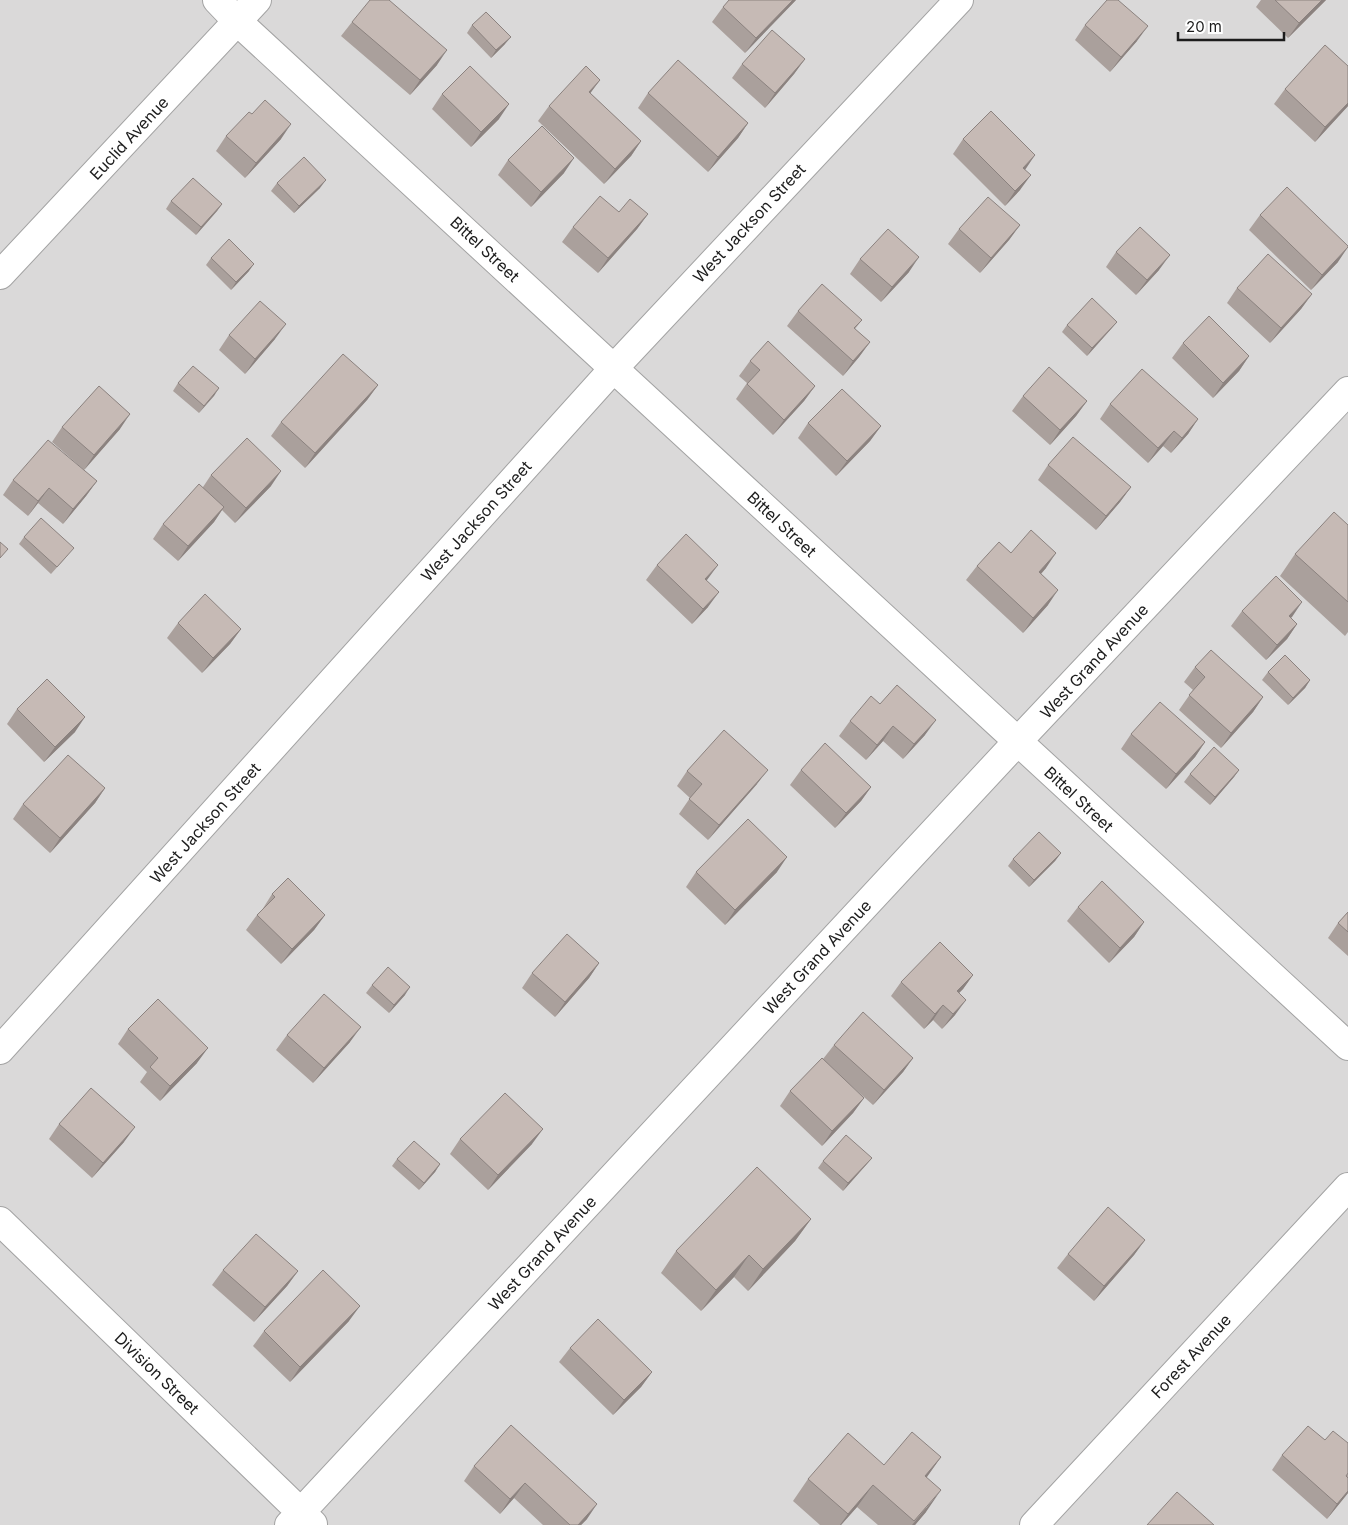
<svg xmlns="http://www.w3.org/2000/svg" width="1348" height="1525" viewBox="0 0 1348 1525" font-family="Inter,sans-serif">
<rect width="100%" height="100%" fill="#eee9e1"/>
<path fill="#dad9d9" d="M0 0H1348V1525H0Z"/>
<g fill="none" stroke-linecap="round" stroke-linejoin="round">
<g stroke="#a3a3a3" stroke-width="30">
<path id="minor" d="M217 0 237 21 1348 1046
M0 275 257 0
M0 1050 614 368 959 0
M0 1221 313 1524
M289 1525 1017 742 1348 391
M1034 1525 1348 1187"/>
</g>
<use href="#minor" stroke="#fff" stroke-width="28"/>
</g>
<path fill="#aaa09c" d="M796 0 745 53 712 22 723 7Z
M1261 0H1326L1288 38 1256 7Z
M352 22 437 65 410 95 341 36Z
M472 25 505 44 491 58 467 33Z
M1085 25 1137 41 1110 72 1075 40Z
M805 59 794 74 765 108 732 78 742 64Z
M1348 66V106L1315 142 1274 104 1285 89Z
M600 80 590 93 641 141 631 156 604 184 538 121 549 106Z
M648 93 748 123 738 138 708 172 638 108Z
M442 94 499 119 471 147 432 109Z
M252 114 281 139 245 178 216 151 226 136Z
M963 139 1025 170 1020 190 1005 206 953 154Z
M508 160 564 173 531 207 498 175Z
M277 183 320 188 294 213 271 191Z
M171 201 222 204 217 211 196 235 166 209Z
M619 212 648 214 637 229 598 273 562 242 573 227Z
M1260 215 1338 262 1311 290 1249 230Z
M1020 225 1009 240 980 273 948 244 959 229Z
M1116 252 1159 270 1136 295 1106 267Z
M211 258 249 271 231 290 206 265Z
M860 259 909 272 881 302 850 274Z
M1237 288 1312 294 1301 309 1270 343 1227 303Z
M798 311 862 320 855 329 870 342 859 357 843 376 787 326Z
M1117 322 1111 329 1087 356 1062 332 1067 325Z
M229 335 275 339 245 374 219 350Z
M1183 343 1249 356 1239 371 1213 398 1172 358Z
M750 361 815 386 804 401 773 435 736 399 747 383 739 376Z
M178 383 219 388 199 413 173 391Z
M378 385 367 400 305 468 271 436 281 422Z
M1023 396 1087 401 1076 416 1050 445 1012 411Z
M1110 404 1198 419 1188 434 1171 453 1163 446 1148 463 1100 419Z
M808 423 881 426 870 441 836 476 798 438Z
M62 427 120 429 84 470 52 442Z
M1048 465 1131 487 1120 502 1096 530 1038 480Z
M211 475 271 486 235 523 222 510 214 522 178 561 153 539 163 524 203 487Z
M13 480 97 481 86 496 63 524 38 503 28 516 3 495Z
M1348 525V632L1345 636 1280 576 1295 554Z
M24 537 68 555 51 574 19 544Z
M1011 553 1046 568 1041 574 1048 605 1023 633 966 580 977 566Z
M657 565 707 581 708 607 692 624 646 580Z
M1242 611 1291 618 1297 624 1287 639 1266 660 1231 626Z
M178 623 241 629 230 644 202 673 167 638Z
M1195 667 1263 697 1253 712 1221 748 1179 710 1193 690 1184 682Z
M1268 672 1310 680 1305 688 1288 705 1262 680Z
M880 704 925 735 903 759 883 741 866 760 839 736 850 721Z
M17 709 75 732 44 762 7 724Z
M1131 734 1205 742 1195 757 1166 789 1121 749Z
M801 770 871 787 861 801 835 828 790 785Z
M1239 770 1234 777 1210 805 1184 782 1190 774Z
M687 771 757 784 708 840 679 814 690 798 677 786Z
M105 788 95 803 50 853 13 819 23 804Z
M1061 853 1055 861 1029 887 1008 866 1013 859Z
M696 872H777L725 925 686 887Z
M272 894 325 915 314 930 281 964 246 930 257 915 262 910Z
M1078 907 1144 922 1134 937 1109 963 1067 921Z
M1348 912V956L1328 938 1338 923Z
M599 963 589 978 555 1017 522 988 532 973Z
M973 975 963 989 959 993 955 1015 942 1029 933 1020 924 1029 891 996 901 982Z
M372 985 405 995 389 1013 366 993Z
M128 1029 197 1063 160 1101 140 1082 147 1072 118 1044Z
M287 1035 350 1042 313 1083 276 1050Z
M834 1045 913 1058 903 1072 873 1105 847 1082 864 1098 853 1113 822 1146 780 1106 790 1091 823 1059Z
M59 1124 124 1142 92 1178 49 1139Z
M460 1139 532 1144 488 1190 450 1154Z
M872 1158 866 1165 843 1191 818 1168 823 1161Z
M397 1159 440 1164 435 1172 419 1190 392 1166Z
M811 1219 795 1241 748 1291 734 1277 701 1311 661 1273 676 1251Z
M1145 1240 1134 1255 1094 1301 1057 1268 1068 1254Z
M223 1270 298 1271 287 1286 254 1322 212 1285Z
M349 1321 290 1382 253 1346 264 1331Z
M570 1348 652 1372 641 1387 613 1415 559 1362Z
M511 1425 587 1519 581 1525H543L514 1498 500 1514 464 1481 474 1466Z
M1325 1440 1348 1443V1493L1327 1519 1272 1470 1282 1455Z
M941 1457 927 1477 926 1512 915 1525H878L857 1507 841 1525H820L793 1501 808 1479 884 1465Z"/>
<path fill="#8b827f" d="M793 0H796L745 53 756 38Z
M1322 0H1326L1288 38 1299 23Z
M1148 26 1137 41 1110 72 1121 57Z
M511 37 505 44 491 58 496 50Z
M447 50 437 65 410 95 420 80Z
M805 59 794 74 765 108 775 93Z
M600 80 589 95V92Z
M1348 103V106L1315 142 1325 127Z
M509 104 499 119 471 147 481 132Z
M748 123 738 138 708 172 718 157Z
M291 124 281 139 245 178 256 163Z
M641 141 631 156 604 184 615 169Z
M1035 155 1025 170 1023 168Z
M574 158 564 173 531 207 541 192Z
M1031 175 1020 190 1005 206 1015 191Z
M326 180 320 188 294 213 299 206Z
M222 204 217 211 196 235 201 227Z
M648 214 637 229 598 273 608 258Z
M1020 225 1009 240 980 273 991 258Z
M1348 247 1338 262 1311 290 1322 275Z
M1170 255 1159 270 1136 295 1147 280Z
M919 257 909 272 881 302 892 287Z
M254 264 249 271 231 290 236 282Z
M1312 294 1301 309 1270 343 1281 328Z
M1117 322 1111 329 1087 356 1092 348Z
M286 324 275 339 245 374 255 359Z
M870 342 859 357 843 376 853 361Z
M1249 356 1239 371 1213 398 1223 383Z
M378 385 367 400 305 468 315 453Z
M815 386 804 401 773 435 784 420Z
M219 388 214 396 199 413 204 406Z
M1087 401 1076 416 1050 445 1060 430Z
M130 414 120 429 84 470 94 455Z
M1198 419 1188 434 1171 453 1182 438Z
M881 426 870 441 836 476 847 461Z
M1174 431 1163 446 1148 463 1158 448Z
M281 471 271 486 235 523 246 508Z
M97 481 86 496 63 524 73 509Z
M1131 487 1120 502 1096 530 1106 516Z
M49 488 38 503 28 516 38 501Z
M224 507 214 522 178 561 188 546Z
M1056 553 1046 568 1029 587 1039 572Z
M718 565 707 580 695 594 705 579Z
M1058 590 1048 605 1023 633 1033 618Z
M719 592 708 607 692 624 703 609Z
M1302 602 1292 617 1278 630 1289 616Z
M1297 624 1287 639 1266 660 1277 645Z
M241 629 230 644 202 673 213 658Z
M1310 680 1305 688 1288 705 1293 698Z
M1263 697 1253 712 1221 748 1231 733Z
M85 717 75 732 44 762 55 747Z
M936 720 925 735 903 759 914 744Z
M893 726 883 741 866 760 877 745Z
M1205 742 1195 757 1166 789 1176 774Z
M768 770 757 784 708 840 719 825Z
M1239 770 1234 777 1210 805 1215 797Z
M871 787 861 801 835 828 846 813Z
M105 788 95 803 50 853 60 838Z
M1061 853 1055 861 1029 887 1034 880Z
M787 857 777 872 725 925 735 910Z
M325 915 314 930 281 964 292 949Z
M1144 922 1134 937 1109 963 1120 948Z
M599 963 589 978 555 1017 565 1002Z
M973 975 963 989 946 1006 957 991Z
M410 987 405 995 389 1013 394 1005Z
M966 1000 955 1015 942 1029 953 1014Z
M943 1005 933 1020 924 1029 935 1014Z
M361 1027 350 1042 313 1083 324 1068Z
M208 1048 197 1063 160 1101 170 1086Z
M913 1058 903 1072 873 1105 884 1090Z
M864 1098 853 1113 822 1146 832 1131Z
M135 1127 124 1142 92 1178 103 1163Z
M543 1129 532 1144 488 1190 498 1175Z
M872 1158 866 1165 843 1191 848 1183Z
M440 1164 435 1172 419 1190 424 1183Z
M811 1219 795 1241 748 1291 763 1269Z
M1145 1240 1134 1255 1094 1301 1104 1286Z
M749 1255 734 1277 701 1311 716 1290Z
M298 1271 287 1286 254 1322 265 1307Z
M360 1306 349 1321 290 1382 300 1367Z
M652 1372 641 1387 613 1415 624 1400Z
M941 1457 926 1478 925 1476Z
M525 1483 514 1498 500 1514 510 1499Z
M873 1485 857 1507 841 1525H840L848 1514Z
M941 1490 926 1512 915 1525H912Z
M1348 1491V1493L1344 1498 1327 1519 1337 1504Z
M597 1504 587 1519 581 1525H578Z"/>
<path fill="#c6bab5" stroke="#8b827f" d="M370 0H389L447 50 420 80 352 22Z
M729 0H793L756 38 723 7Z
M1107 0H1118L1148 26 1121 57 1085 25Z
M1275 0H1322L1299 23Z
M486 12 511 37 496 50 472 25Z
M772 30 805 59 775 93 742 64Z
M1325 45 1348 66V103L1325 127 1285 89Z
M678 60 748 123 718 157 648 93Z
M470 66 509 104 481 132 442 94Z
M586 66 600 80 589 92 641 141 615 169 549 106Z
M265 100 291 124 256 163 226 136 249 112 252 114Z
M991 111 1035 155 1023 168 1031 175 1015 191 963 139Z
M542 126 574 158 541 192 508 160Z
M304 157 326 180 299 206 277 183Z
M193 178 222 204 201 227 171 201Z
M1287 187 1348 246V247L1322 275 1260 215Z
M600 196 619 212 630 199 648 214 608 258 573 227Z
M988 197 1020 225 991 258 959 229Z
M1140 227 1170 255 1147 280 1116 252Z
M888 229 919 257 892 287 860 259Z
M229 239 254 264 236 282 211 258Z
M1268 254 1312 294 1281 328 1237 288Z
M822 284 862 320 854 328 870 342 853 361 798 311Z
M1092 298 1117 322 1092 348 1067 325Z
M260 301 286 324 255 359 229 335Z
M1209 316 1249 356 1223 383 1183 343Z
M768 341 815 386 784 420 747 384 760 370 750 361Z
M343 354 378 385 315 453 281 422Z
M193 366 219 388 204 406 178 383Z
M1049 367 1087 401 1060 430 1023 396Z
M1142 369 1198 419 1182 438 1174 431 1158 448 1110 404Z
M99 386 130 414 94 455 62 427Z
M842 389 881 426 847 461 808 423Z
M1073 437 1131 487 1106 516 1048 465Z
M247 438 281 471 246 508 211 475Z
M48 440 97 481 73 509 49 488 38 501 13 480Z
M199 484 224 507 188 546 163 524Z
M1334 512 1348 525V602L1295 554Z
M41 518 74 548 57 567 24 537Z
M1031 530 1056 553 1039 572 1058 590 1033 618 977 566 999 542 1011 553Z
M686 534 718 565 705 579 719 592 703 609 657 565Z
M0 542 8 549 0 558Z
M1276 576 1302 602 1289 616 1297 624 1277 645 1242 611Z
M205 594 241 629 213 658 178 623Z
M1211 650 1263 697 1231 733 1189 695 1205 677 1195 667Z
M1285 655 1310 680 1293 698 1268 672Z
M47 679 85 717 55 747 17 709Z
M897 685 936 720 914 744 893 726 877 745 850 721 871 696 880 704Z
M1160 702 1205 742 1176 774 1131 734Z
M724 730 768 770 719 825 689 799 702 784 687 771Z
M825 743 871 787 846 813 801 770Z
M1214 747 1239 770 1215 797 1190 774Z
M68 755 105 788 60 838 23 804Z
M748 819 787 857 735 910 696 872Z
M1039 832 1061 853 1034 880 1013 859Z
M288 878 325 915 292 949 257 915 275 897 272 894Z
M1102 881 1144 922 1120 948 1078 907Z
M1348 912V932L1338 923Z
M567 934 599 963 565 1002 532 973Z
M940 942 973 975 957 991 966 1000 953 1014 943 1005 935 1014 901 982Z
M388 967 410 987 394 1005 372 985Z
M324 994 361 1027 324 1068 287 1035Z
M158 999 208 1048 170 1086 150 1067 158 1058 128 1029Z
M863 1012 913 1058 884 1090 834 1045Z
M822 1058 864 1098 832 1131 790 1091Z
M91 1088 135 1127 103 1163 59 1124Z
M505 1093 543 1129 498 1175 460 1139Z
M846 1135 872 1158 848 1183 823 1161Z
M414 1141 440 1164 424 1183 397 1159Z
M757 1167 811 1219 763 1269 749 1255 716 1290 676 1251Z
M1108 1207 1145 1240 1104 1286 1068 1254Z
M256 1234 298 1271 265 1307 223 1270Z
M323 1270 360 1306 300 1367 264 1331Z
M598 1319 652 1372 624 1400 570 1348Z
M511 1425 597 1504 578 1525H570L525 1483 510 1499 474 1466Z
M1308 1426 1325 1440 1333 1431 1348 1443V1473L1346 1476 1348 1478V1491L1337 1504 1282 1455Z
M912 1432 941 1457 925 1476 941 1490 914 1521 873 1485 848 1514 808 1479 848 1433 884 1465Z
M1177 1492 1214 1525H1147Z"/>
<g text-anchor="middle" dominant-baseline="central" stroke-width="4" stroke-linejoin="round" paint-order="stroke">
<g font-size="16" fill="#1c1c1c" stroke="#fff">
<text transform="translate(129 138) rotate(-47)">Euclid Avenue</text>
<text transform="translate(749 223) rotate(-47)">West Jackson Street</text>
<text transform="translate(485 249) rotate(43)">Bittel Street</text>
<text transform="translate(476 521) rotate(-48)">West Jackson Street</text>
<text transform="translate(782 524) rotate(43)">Bittel Street</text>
<text transform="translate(1094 661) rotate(-47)">West Grand Avenue</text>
<text transform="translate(1079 799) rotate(43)">Bittel Street</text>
<text transform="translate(205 823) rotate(-48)">West Jackson Street</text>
<text transform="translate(817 957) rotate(-47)">West Grand Avenue</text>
<text transform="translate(542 1253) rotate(-47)">West Grand Avenue</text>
<text transform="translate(1191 1356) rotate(-47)">Forest Avenue</text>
<text transform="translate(157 1373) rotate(44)">Division Street</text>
</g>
</g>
<path d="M1178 32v8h106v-8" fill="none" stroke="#1c1c1c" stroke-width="2.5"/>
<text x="1186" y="32" font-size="15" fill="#1c1c1c" stroke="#ffffff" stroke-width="4" paint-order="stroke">20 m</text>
</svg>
